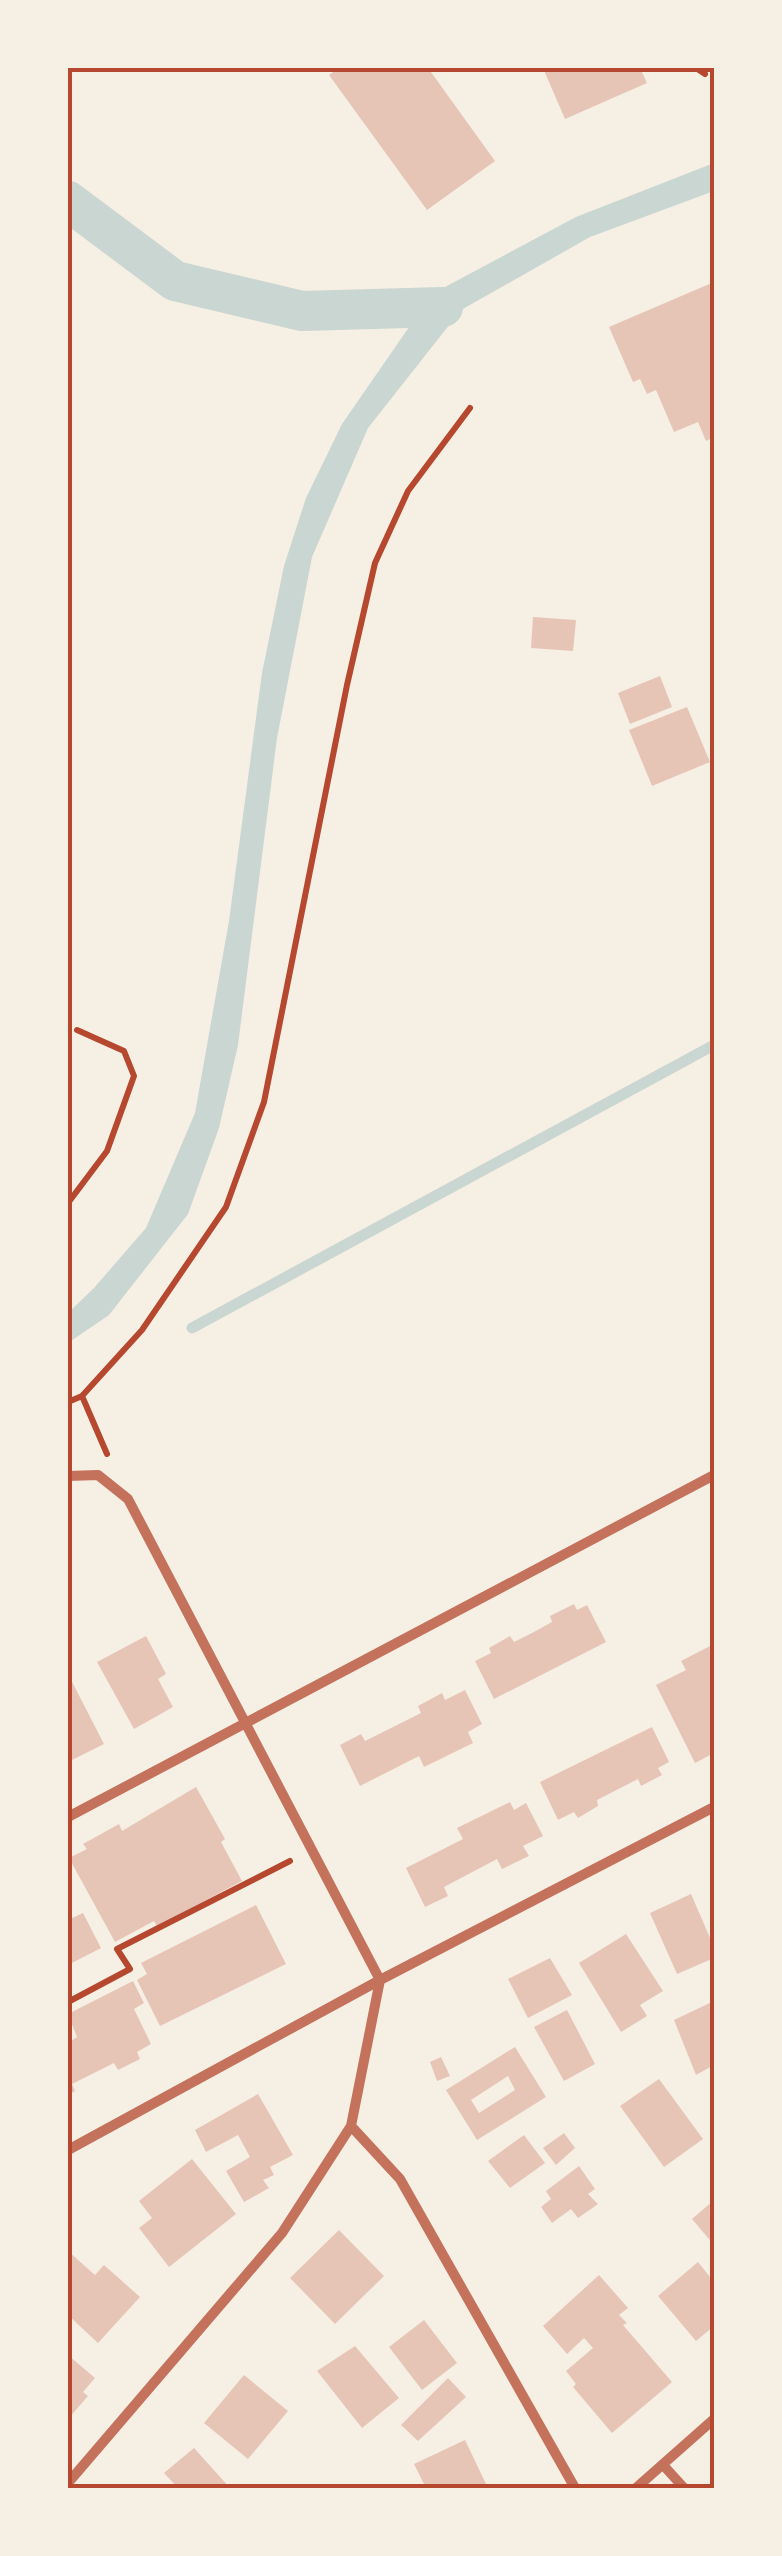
<svg xmlns="http://www.w3.org/2000/svg" width="782" height="2556" viewBox="0 0 782 2556" font-family="Inter,sans-serif">
<rect width="100%" height="100%" fill="#f6efe4"/>
<path fill="#c9d6d2" d="M714 163V191L590 237 461 310 368 428 312 557 277 738 238 1045 219 1128 188 1214 109 1315 68 1343V1313L94 1288 146 1228 195 1113 229 921 262 673 284 566 306 498 342 424 432 294 576 217Z"/>
<g fill="none" stroke-linecap="round" stroke-linejoin="round">
<path stroke="#c9d6d2" stroke-width="11" d="M192 1328 714 1045"/>
<path stroke="#c9d6d2" stroke-width="40" d="M68 201 175 281 302 311 443 307"/>
</g>
<path fill="#e6c5b7" fill-rule="evenodd" d="M339 68H428L495 161 427 210 329 75Z
M543 68H640L647 83 565 119Z
M714 282V437L706 441 698 422 674 432 656 390 647 394 640 379 633 382 609 327Z
M533 617 576 620 573 651 531 648Z
M660 676 672 707 630 724 618 693Z
M687 707 710 762 652 786 629 730Z
M574 1604 577 1610 587 1605 606 1642 494 1699 475 1661 491 1653 489 1648 510 1636 514 1642 532 1633 552 1622 550 1616Z
M146 1636 166 1674 158 1679 173 1707 134 1729 97 1662Z
M714 1644V1753L695 1763 656 1685 686 1670 681 1661Z
M68 1674 104 1744 68 1762Z
M465 1690 482 1724 468 1732 473 1743 424 1767 419 1756 360 1786 340 1745 361 1734 365 1741 421 1713 418 1706 442 1693 445 1700Z
M652 1727 669 1762 658 1768 662 1775 641 1786 638 1779 597 1800 598 1806 578 1818 574 1812 558 1820 540 1782Z
M196 1787 225 1839 221 1842 242 1881 157 1926 154 1921 115 1942 69 1858 87 1849 83 1844 119 1824 122 1831Z
M510 1802 514 1810 526 1803 543 1836 523 1846 529 1856 502 1869 497 1859 444 1887 448 1896 425 1907 406 1868 463 1839 457 1828Z
M691 1894 714 1947V1958L677 1974 650 1913Z
M256 1905 286 1964 160 2026 137 1980 147 1974 141 1963Z
M83 1913 101 1948 68 1965V1920Z
M626 1934 663 1991 640 2005 647 2016 621 2032 579 1963Z
M550 1958 572 1995 528 2018 508 1979Z
M133 1981 144 2003 134 2009 151 2044 137 2052 140 2059 118 2070 114 2063 72 2084 75 2091 68 2095V2043L77 2037 68 2014Z
M714 2001V2065L696 2075 674 2020Z
M567 2010 595 2064 564 2081 534 2027Z
M515 2047 546 2097 477 2140 446 2090ZM508 2076 515 2090 479 2113 471 2100Z
M441 2057 450 2076 437 2081 430 2062Z
M659 2079 703 2139 664 2167 620 2106Z
M258 2094 293 2155 270 2167 274 2175 263 2180 269 2188 244 2202 226 2171 250 2157 238 2135 206 2152 195 2130Z
M564 2133 575 2148 556 2165 543 2148Z
M524 2135 545 2163 510 2188 488 2161Z
M192 2159 236 2214 169 2267 139 2228 152 2218 139 2201Z
M579 2166 595 2189 588 2194 598 2204 578 2218 571 2209 552 2223 541 2207 551 2199 546 2191Z
M714 2200V2245L692 2219Z
M339 2230 384 2276 335 2324 290 2278Z
M68 2251 95 2275 104 2265 140 2297 98 2343 68 2315Z
M698 2262 714 2282V2326L696 2341 658 2296Z
M599 2275 628 2308 619 2315 627 2323 623 2325 672 2382 612 2433 573 2387 576 2384 566 2371 593 2348 584 2338 567 2354 543 2326Z
M424 2320 457 2363 422 2390 389 2347Z
M355 2346 399 2398 362 2428 317 2371Z
M68 2355 95 2378 83 2392 88 2396 68 2419Z
M244 2375 288 2411 248 2459 204 2423Z
M448 2378 466 2397 418 2441 401 2425Z
M465 2440 488 2488H426L414 2464Z
M194 2448 230 2488H178L164 2473Z"/>
<g fill="none" stroke-linecap="round" stroke-linejoin="round">
<path stroke="#b5482f" stroke-width="6" d="M696 68 705 74
M68 1203 107 1151 134 1076 124 1051 77 1030
M82 1396 107 1454
M68 1402 82 1396 142 1330 226 1207 264 1102 347 685 375 563 408 491 470 408
M68 2002 130 1969 117 1949 290 1861"/>
<path stroke="#c5725c" stroke-width="10" d="M68 1476 98 1475 128 1499 380 1980
M68 1817 714 1475
M351 2126 400 2179 575 2488
M68 2150 380 1980 714 1807
M664 2466 684 2488
M68 2483 282 2233 351 2126 380 1980
M636 2488 714 2419"/>
</g>
<rect width="782" height="2556" fill="none" stroke="#f6efe4" stroke-width="140"/>
<rect x="70" y="70" width="642" height="2416" fill="none" stroke="#b5482f" stroke-width="4"/>
</svg>
